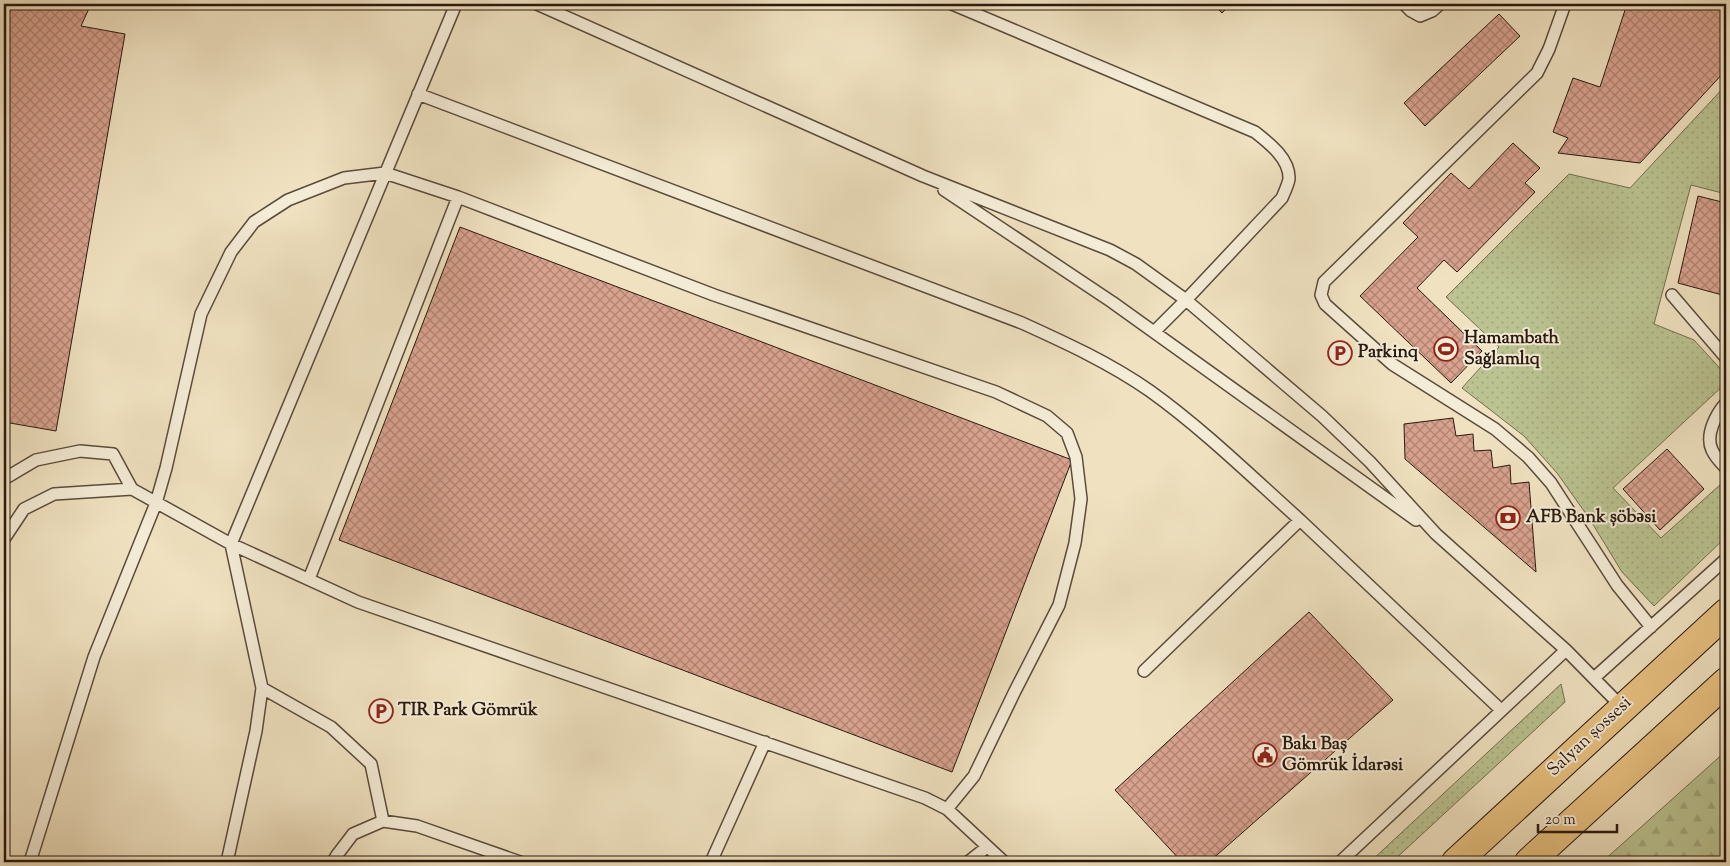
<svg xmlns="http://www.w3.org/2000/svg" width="1730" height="866" viewBox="0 0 1730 866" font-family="'Sorts Mill Goudy',serif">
<defs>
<pattern id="grass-dots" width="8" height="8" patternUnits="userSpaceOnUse" patternTransform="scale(1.25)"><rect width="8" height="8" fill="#bbc392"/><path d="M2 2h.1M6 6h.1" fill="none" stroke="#a1a77d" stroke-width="1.8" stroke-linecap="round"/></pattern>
<pattern id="forest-firs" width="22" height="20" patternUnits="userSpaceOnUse" patternTransform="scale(1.25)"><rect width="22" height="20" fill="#bbc392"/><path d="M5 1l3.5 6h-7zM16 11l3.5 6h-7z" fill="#a1a77d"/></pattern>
<pattern id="building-cross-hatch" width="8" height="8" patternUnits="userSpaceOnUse" patternTransform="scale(1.25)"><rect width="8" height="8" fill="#d9a28f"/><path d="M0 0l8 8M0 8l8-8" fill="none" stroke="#b08373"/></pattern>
</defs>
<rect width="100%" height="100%" fill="#f0e2c1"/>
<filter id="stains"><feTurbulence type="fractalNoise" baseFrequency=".004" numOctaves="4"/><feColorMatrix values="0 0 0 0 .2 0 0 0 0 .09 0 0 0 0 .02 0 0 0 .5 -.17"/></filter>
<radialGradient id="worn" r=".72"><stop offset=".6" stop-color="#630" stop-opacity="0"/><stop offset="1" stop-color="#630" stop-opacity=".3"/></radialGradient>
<path fill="url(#grass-dots)" stroke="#726e50" d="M1726 85V194L1691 185 1654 324 1694 340 1726 375V383L1613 488 1661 538 1721 484 1726 489V537L1654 606 1622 572 1589 518 1557 473 1524 436 1462 388 1499 347 1446 297 1569 174 1630 188Z
M1561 684 1565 702 1392 862H1370Z"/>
<path fill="url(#forest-firs)" stroke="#726e50" d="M1726 751V862H1602Z"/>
<path fill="url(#building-cross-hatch)" stroke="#28190f" d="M4 4H91L81 26 125 34 56 431 4 422Z
M1213 4H1231L1222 13Z
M1627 4H1726V70L1640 163 1558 153 1568 138 1553 132 1573 78 1600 87Z
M1499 14 1520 36 1425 126 1404 103Z
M1513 143 1540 168 1525 183 1535 192 1457 272 1444 260 1417 288 1482 351 1451 383 1360 296 1418 237 1403 223 1451 173 1469 189Z
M1698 196 1726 203V296L1678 283Z
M460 227 1072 460 952 772 339 540Z
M1453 418 1456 436 1473 434 1474 451 1491 450 1493 468 1510 465 1511 484 1529 482 1536 572 1405 459 1404 424Z
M1667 449 1704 489 1660 530 1623 489Z
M1309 612 1393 700 1209 862H1182L1115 790Z"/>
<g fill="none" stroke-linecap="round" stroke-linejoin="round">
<g stroke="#5a4b3c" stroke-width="14">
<path id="lane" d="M537 4 923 176 1110 250 1136 264 1186 300 1322 416 1370 462 1436 534 1566 650 1622 707
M952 4 1255 132C1269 143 1290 159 1289 179 1288 185 1284 193 1282 198L1186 300 1154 332
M1404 4 1411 11 1420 16 1432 11 1440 4
M1565 4 1549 49 1537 73 1324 282 1321 295 1325 304 1392 364 1495 429 1528 457 1551 483 1617 585 1651 627
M418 94 1022 323C1066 343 1110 363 1150 391 1203 429 1251 476 1300 520
M944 190 1112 302 1416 520
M1672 295 1726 358
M1726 403C1716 414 1705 435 1712 450 1715 457 1721 463 1726 468
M4 479 36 460 80 451 113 454 132 489 231 544 358 602 925 798 947 809 1004 862
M4 539 24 509 54 494 132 489
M309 579 458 197
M1144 671 1300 520 1501 710
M1594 678 1726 559
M262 688 331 727 371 764 383 821
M30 862 94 657 156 503 166 468 201 314 231 252 254 222 288 200 344 178 385 173 458 197 714 295 996 392 1047 416 1067 433 1076 457 1081 499 1075 543 1059 605 1015 691 974 776 947 809
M227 862 256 731 262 688 231 544 456 4
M333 862 337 855 353 834 383 821 417 826 520 862
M711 862 765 742
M968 862 987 847
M1340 862 1566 650"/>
</g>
<g stroke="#28190f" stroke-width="30">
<path id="highway" d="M1456 862 1726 613
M1529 862 1726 682"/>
</g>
<use href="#lane" stroke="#f5ecd7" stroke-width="11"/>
<use href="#highway" stroke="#e8c180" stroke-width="28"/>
</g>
<defs>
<g id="stadium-ring" transform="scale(1.25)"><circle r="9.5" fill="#f5ecd7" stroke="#8f2418" stroke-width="1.5"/><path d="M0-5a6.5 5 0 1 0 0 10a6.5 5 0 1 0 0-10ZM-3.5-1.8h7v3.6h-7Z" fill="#8f2418"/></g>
<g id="parking-ring" transform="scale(1.25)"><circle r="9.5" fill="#f5ecd7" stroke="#8f2418" stroke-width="1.5"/><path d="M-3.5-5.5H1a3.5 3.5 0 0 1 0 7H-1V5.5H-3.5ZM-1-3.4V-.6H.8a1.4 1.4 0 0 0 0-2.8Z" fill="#8f2418"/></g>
<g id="bank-ring" transform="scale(1.25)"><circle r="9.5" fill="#f5ecd7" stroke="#8f2418" stroke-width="1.5"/><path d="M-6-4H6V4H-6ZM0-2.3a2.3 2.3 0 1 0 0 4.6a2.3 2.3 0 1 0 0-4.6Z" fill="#8f2418"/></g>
<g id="civic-ring" transform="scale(1.25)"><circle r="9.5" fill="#f5ecd7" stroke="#8f2418" stroke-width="1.5"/><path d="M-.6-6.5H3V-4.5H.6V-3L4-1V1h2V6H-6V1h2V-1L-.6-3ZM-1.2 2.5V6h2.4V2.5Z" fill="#8f2418"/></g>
</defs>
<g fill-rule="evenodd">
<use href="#stadium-ring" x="1446" y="349"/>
<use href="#parking-ring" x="1340" y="353"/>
<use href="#bank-ring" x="1508" y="518"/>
<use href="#parking-ring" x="381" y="711"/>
<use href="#civic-ring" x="1265" y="755"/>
</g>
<g text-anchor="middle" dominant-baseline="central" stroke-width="4" stroke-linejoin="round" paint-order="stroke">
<g font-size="18" font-weight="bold" fill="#28190f" stroke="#f5ecd7" text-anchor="start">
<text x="1464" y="339">Hamambath<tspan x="1464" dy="21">Sağlamlıq</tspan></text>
<text x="1358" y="353">Parkinq</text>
<text x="1526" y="518">AFB Bank şöbəsi</text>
<text x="398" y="711">TIR Park Gömrük</text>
<text x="1282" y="745">Bakı Baş<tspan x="1282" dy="21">Gömrük İdarəsi</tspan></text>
</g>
<g font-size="18" fill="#28190f" stroke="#f5ecd7">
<text transform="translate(1590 737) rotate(-43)">Salyan şossesi</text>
</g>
</g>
<rect width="1730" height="866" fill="none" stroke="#f0e2c1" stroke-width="20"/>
<rect x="5" y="5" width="1720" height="856" fill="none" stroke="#28190f" stroke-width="2.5"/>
<rect x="10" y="10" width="1710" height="846" fill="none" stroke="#28190f"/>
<path d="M1538 824v8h79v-8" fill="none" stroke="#28190f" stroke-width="2.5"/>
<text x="1545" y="824" font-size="15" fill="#28190f" stroke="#f5ecd7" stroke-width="4" paint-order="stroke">20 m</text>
<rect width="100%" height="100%" filter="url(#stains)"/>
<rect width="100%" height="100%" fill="url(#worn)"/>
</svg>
